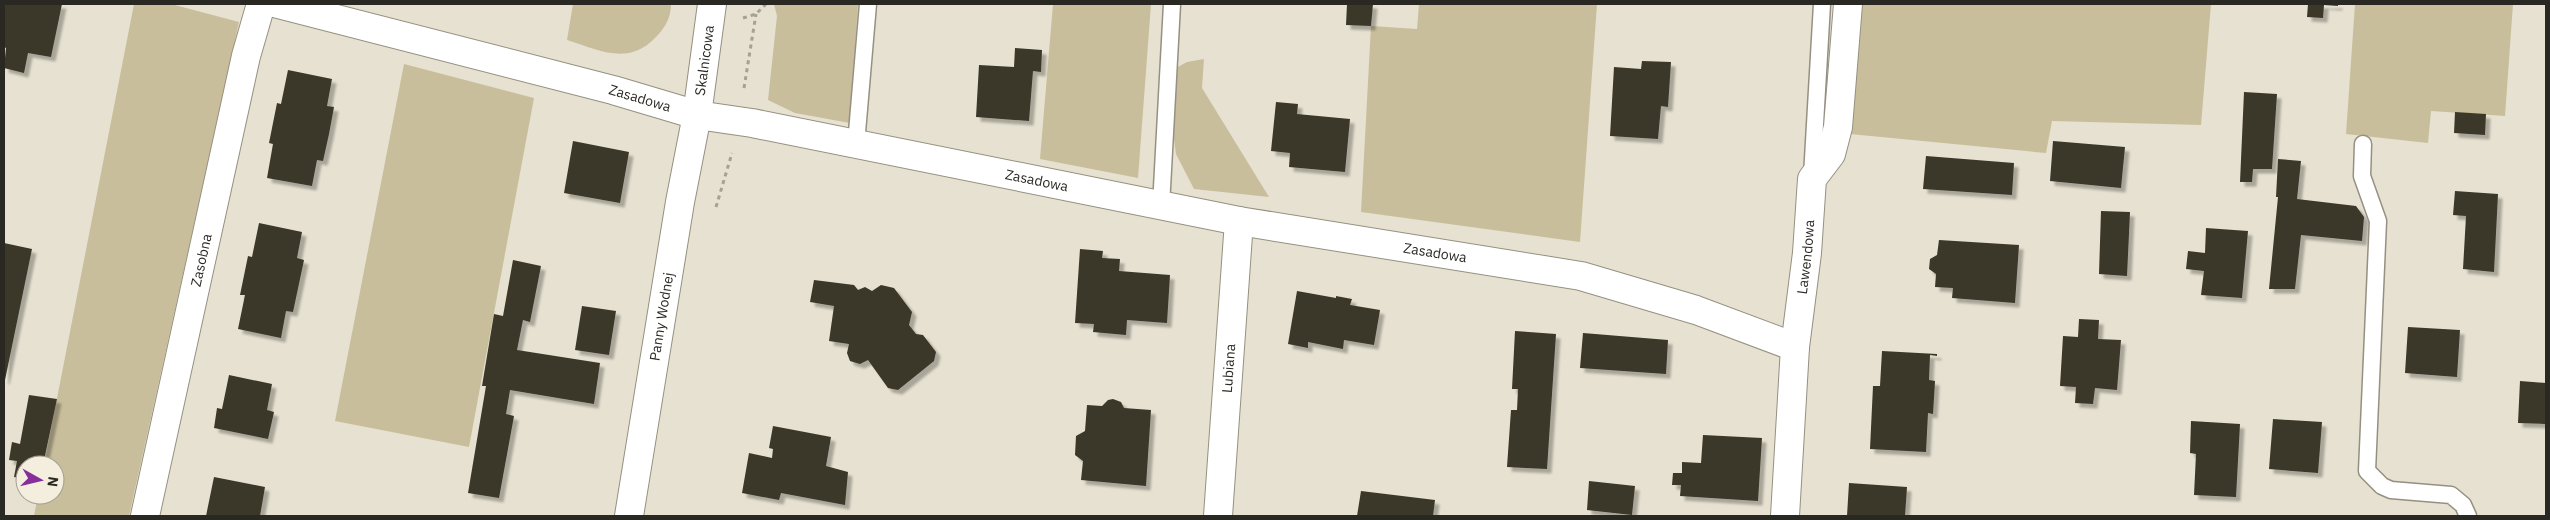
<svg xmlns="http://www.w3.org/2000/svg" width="2550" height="520" viewBox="0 0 2550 520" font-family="'IBM Plex Sans',sans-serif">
<defs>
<filter id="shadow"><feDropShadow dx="4.5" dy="4.5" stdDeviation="1" flood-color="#0004"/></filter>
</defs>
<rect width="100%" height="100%" fill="#e6e1d0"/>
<path fill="#c9be9c" d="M134 4H171L239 22 129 516H34L38 495H55V465H44Z
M573 4H671C671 18 665 28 655 38 628 66 599 50 567 40Z
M774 4H858L850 123 795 113 768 100 777 16Z
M1053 4H1151L1138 178 1040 159Z
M1419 4H1597L1580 242 1361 212 1371 26 1417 29Z
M1860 4H2211L2201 125 2052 121 2046 153 1850 134Z
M2355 4H2513L2505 116 2431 111 2428 143 2346 134Z
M1204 59 1202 88 1269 197 1194 189 1176 154 1172 125 1176 68 1187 62Z
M404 64 534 98 469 447 335 421Z"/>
<path fill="#3b372a" filter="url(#shadow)" d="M4 4H62L51 57 28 53 24 73 4 68 6 48 4 47Z
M1347 4H1373L1371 26 1346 25Z
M2308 4H2338V6L2324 5 2323 18 2307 17Z
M1015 48 1042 50 1041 72 1033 71 1029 121 976 117 979 65 1014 67Z
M1642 61 1671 62 1668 107 1661 106 1658 139 1610 136 1614 67 1641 69Z
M288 70 332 79 327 106 334 107 329 134 323 161 317 160 312 186 267 178 273 144 269 143 277 103 281 104Z
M2244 92 2277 94 2272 169H2253L2252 182H2240Z
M1276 102 1298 104 1297 114 1350 119 1345 172 1289 167 1290 153 1271 151Z
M2455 112 2486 114 2485 135 2454 133Z
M573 141 629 152 620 203 564 193Z
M2053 141 2125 147 2121 188 2050 181Z
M1926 156 2014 163 2012 195 1923 189Z
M2278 159 2301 161 2297 199 2356 206 2364 217 2362 241 2301 235 2295 289H2269L2278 197H2276Z
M2455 191 2498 194 2494 272 2463 269 2466 216 2453 215Z
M2101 211 2130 212 2127 276 2099 274Z
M259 223 302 232 297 258 304 260 293 312 286 311 281 338 238 329 245 295H240L248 256 252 257Z
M2206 228 2248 231 2242 298 2201 295 2204 271 2186 269 2188 251 2205 253Z
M1939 240 2019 245 2015 303 1952 298 1953 288 1935 287 1936 274 1929 269 1930 259 1937 255Z
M4 243 32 249 5 380H4Z
M1080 249 1103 251 1102 258 1120 259 1119 271 1170 275 1167 323 1127 320 1126 335 1093 332 1094 324 1075 323Z
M513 260 541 266 530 322 523 320 517 350 600 363 594 404 510 390 506 414 514 416 499 498 468 493 486 386H482L494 314 503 316Z
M814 280 854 285 858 290 865 287 872 291 881 285 894 288 912 312 909 325 916 334 923 335 936 352 934 361 898 390 888 388 868 360 860 364 850 361 847 353 849 344 829 341 834 306 810 302Z
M1297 291 1336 298V296L1352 299 1350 305 1380 310 1374 345 1344 340 1343 349 1308 342V348L1288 344Z
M582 306 616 311 609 355 575 350Z
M2079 319 2099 320 2098 339 2121 340 2117 390 2095 388 2093 404 2075 403 2076 387 2060 386 2063 336 2078 337Z
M2408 327 2460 330 2457 377 2405 373Z
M1515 331 1556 334 1547 469 1507 467 1511 410H1517L1518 389H1512Z
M1583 333 1668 340 1666 374 1580 368Z
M1882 351 1937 354V356L1930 355 1929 380 1935 381 1933 414 1928 413 1926 452 1870 449 1873 386H1880Z
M229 375 272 384 267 410 274 412 268 439 214 428 217 408 222 409Z
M2520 381 2546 383V424L2518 423Z
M29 395 57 399 43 465H25V479L14 477 17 461 9 460 12 442 20 444Z
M1113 399 1121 402 1124 408 1151 410 1146 486 1081 480 1083 461 1075 455 1076 436 1085 431 1087 405 1102 406 1108 400Z
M2273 419 2322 422 2318 473 2269 469Z
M2191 421 2240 424 2236 497 2194 495 2196 454 2190 453Z
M773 426 831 437 826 466 848 472 845 505 781 493 779 500 742 493 749 453 772 458 773 449 769 448Z
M1703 435 1762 438 1758 501 1680 496 1681 485H1672L1673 473H1682V462L1701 463Z
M214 477 265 487 260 516H206Z
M1589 481 1635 486 1632 515 1587 510Z
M1849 483 1907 487 1905 516H1847Z
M1361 491 1435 500 1433 516H1357Z"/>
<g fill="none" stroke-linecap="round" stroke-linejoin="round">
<g stroke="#959081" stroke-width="19">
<path id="service" d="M856 144 868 4
M2363 144 2362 176 2378 221 2367 471 2382 486 2391 490 2451 495 2463 505 2468 516
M1812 176 1822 4
M1161 206 1172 4"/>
</g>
<g stroke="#959081" stroke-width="30">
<g id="minor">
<path id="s1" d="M697 115 752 123 1239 221 1581 276 1696 310 1795 347"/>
<path id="s2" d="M145 516 246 56 261 4"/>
<path id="s3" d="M1218 516 1239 221"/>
<path id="s4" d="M1785 516 1795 347 1807 253 1812 179 1831 154 1838 127 1848 4"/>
</g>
</g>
<g stroke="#959081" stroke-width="30">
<g id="tertiary">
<path id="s5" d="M278 4 613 90 697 115"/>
<path id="s6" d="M629 516 680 202 697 115 712 4"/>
</g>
</g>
<path stroke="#a5a194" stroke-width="3" stroke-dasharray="4 4" stroke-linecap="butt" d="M743 18 756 14 766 4
M744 88 756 14
M716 207 732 153"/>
<use href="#service" stroke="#fff" stroke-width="16"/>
<use href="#minor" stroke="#fff" stroke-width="28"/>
<use href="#tertiary" stroke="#fff" stroke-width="28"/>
</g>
<g text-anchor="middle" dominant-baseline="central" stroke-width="5" stroke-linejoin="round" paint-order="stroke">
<g font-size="14" fill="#2a2822" stroke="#f3eedd">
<text stroke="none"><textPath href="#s6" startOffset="462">Skalnicowa</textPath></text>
<text stroke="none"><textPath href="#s5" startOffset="374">Zasadowa</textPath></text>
<text stroke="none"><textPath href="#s1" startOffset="346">Zasadowa</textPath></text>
<text stroke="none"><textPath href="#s1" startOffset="751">Zasadowa</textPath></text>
<text stroke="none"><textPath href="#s4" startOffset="260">Lawendowa</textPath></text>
<text stroke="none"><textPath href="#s2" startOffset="262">Zasobna</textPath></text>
<text stroke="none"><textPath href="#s6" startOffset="202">Panny Wodnej</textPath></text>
<text stroke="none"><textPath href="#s3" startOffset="148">Lubiana</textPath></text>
</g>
</g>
<rect width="2550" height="520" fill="none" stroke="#2a2822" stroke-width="10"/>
<g transform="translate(40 480) rotate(98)"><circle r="24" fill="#f3eedd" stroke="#a39f92"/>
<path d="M0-4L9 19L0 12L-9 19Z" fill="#872e9a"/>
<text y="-8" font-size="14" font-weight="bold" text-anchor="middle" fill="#2a2822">N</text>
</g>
</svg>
